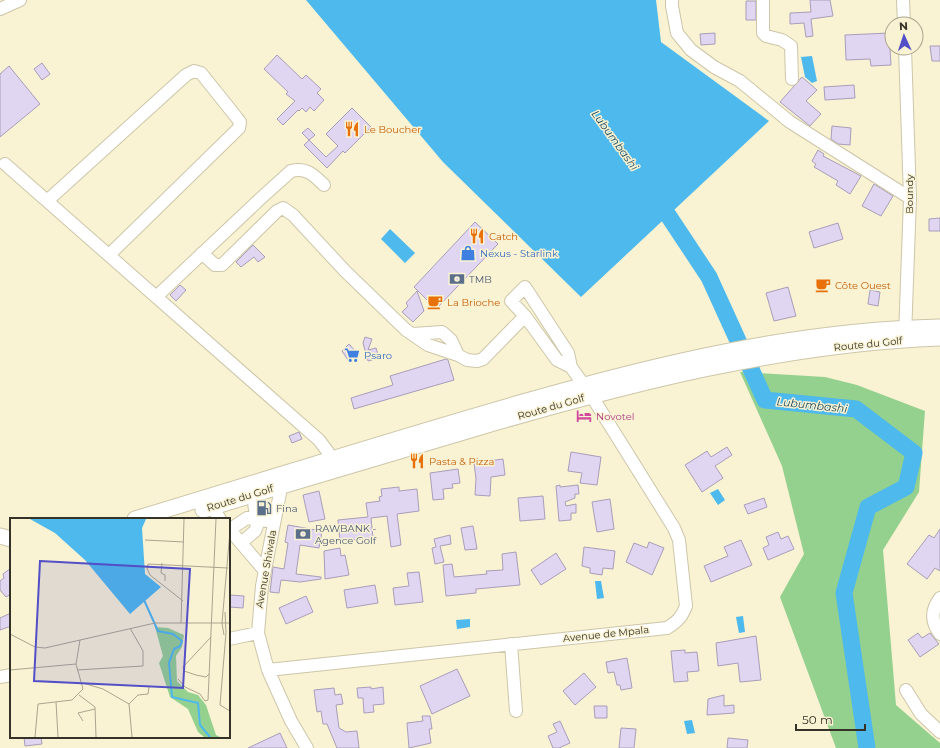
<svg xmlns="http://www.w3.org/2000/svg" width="940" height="748" viewBox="0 0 940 748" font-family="Montserrat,sans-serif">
<rect width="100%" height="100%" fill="#f9f2d3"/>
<path fill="#95d18e" d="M740 372 825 377 857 385 925 411 919 492 883 550 896 705 940 743V748H836L780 597 804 554 782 466Z"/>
<path fill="#4db9ec" d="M306 0H656L661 42 769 121 581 297 443 162Z
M812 56 817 81 812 83 805 77 801 57Z
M390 229 415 253 405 263 381 239Z
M718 489 725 500 718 505 710 493Z
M601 581 604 598 597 599 595 581Z
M743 616 745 632 739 633 736 617Z
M470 619V627L457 629 456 620Z
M692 720 695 733 687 734 684 721Z"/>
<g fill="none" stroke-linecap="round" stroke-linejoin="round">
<path stroke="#4db9ec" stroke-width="17" d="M656 197 709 277 765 400 856 409 914 453 906 487 868 507 844 593 867 748"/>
</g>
<path fill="#e1d6f2" stroke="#a89eb9" d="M810 0H830L833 16 811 19 813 36 806 37 804 23 790 24V13L811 12Z
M746 1H756V20H746Z
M715 33V44L701 45 700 34Z
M889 33 891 65 871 66 870 59 846 60 845 35Z
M930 46H940V61H932Z
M277 55 302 79 306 75 321 89 317 93 324 100 314 111 310 107 306 112 302 108 299 111 298 110 283 125 277 119 295 101 286 94 288 92 264 69Z
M42 63 50 74 42 80 34 69Z
M9 66 40 104 0 137V74Z
M802 77 817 90 806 101 821 114 810 126 780 102Z
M854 85 855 98 825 100 824 87Z
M352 108 371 127 345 153 343 151 327 168 304 145 309 140 326 157 338 146 326 134Z
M832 126 851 128 850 145 838 144 831 139Z
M308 128 315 135 309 140 302 133Z
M818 150 824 154 823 156 861 176 850 194 836 185 838 181 814 167 816 164 812 161Z
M874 184 893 196 881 216 862 206Z
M940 218V231H929V219Z
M475 222 498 244 436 309 414 287Z
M838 223 843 239 814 248 809 232Z
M253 245 265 257 258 262 254 257 241 267 236 262Z
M180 285 186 290 176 301 170 295Z
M788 287 796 316 774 321 766 293Z
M870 290 880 292 878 306 868 304Z
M417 291 424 311 413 322 402 312 408 306 406 303Z
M365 337 372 339 368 350 376 348 379 358 368 361 363 343Z
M349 344 357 353 348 360 342 351Z
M446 359 448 360 454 380 354 409 351 398 393 385 390 376Z
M299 432 302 439 292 443 289 436Z
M727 447 732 455 715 466 723 478 702 492 685 465 707 451 711 457Z
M571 452 601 457 597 485 580 483 582 473 568 471Z
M503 459 505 475 491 477 490 496 475 495 476 479 474 463Z
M458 469 460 483 452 484 453 488 443 489 444 499 433 500 430 473Z
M560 485V487L578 485 579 494H575V498L565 502 566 506 576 504V513H571V520L559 521 556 486Z
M399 487V491L417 489 419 511 397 514 401 545 391 547 387 516 371 518 373 538 340 541 338 520 368 517 366 503 380 501 379 497 382 496 381 489Z
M319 491 325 519 309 522 303 495Z
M543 496 545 519 520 521 518 498Z
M764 498 767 507 748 514 744 505Z
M610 499 614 529 597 532 592 502Z
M288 525 322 531 319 548 300 545 296 574 321 577V579L300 582 281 580 279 593 270 592 273 567 284 569 288 543 285 542Z
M473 526 477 549 465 550 461 528Z
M940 529V571L935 568 927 579 907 564 929 535 934 538Z
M778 532 781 539 788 536 794 549 768 560 763 548 769 545 766 537Z
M450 535 451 544 440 546 444 562 435 564 432 548 436 547 434 539Z
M741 540 752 565 711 582 704 566 728 556 724 547Z
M649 542 664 548 652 575 626 562 634 543 647 548Z
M584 547 615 551 613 569 603 568 602 575 590 573V568L582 566Z
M340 548 341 556 345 555 349 575 325 579 324 551Z
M516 552 520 585 476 589V593L446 596 443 565 452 564 454 577 487 574 486 571 503 570 502 554Z
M556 553 566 569 541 585 531 570Z
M11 568V594L6 597 0 590V581L4 578 3 574Z
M419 572 423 602 395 605 393 588 409 586 407 573Z
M375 585 378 603 347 608 344 590Z
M229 595 244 596 243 608 229 607Z
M306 596 313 612 286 624 279 608Z
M11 613V626L0 630V618Z
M918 633 922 638 930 633 939 644 920 657 908 640Z
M756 636 761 680 740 682 738 663 718 666 716 643Z
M685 650V653L697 652 699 671 687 672 688 681 674 682 671 651Z
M627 658 632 688 621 690 620 685H617L614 672 608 673 606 662Z
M457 669 470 696 432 714 420 686Z
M584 673 596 687 575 705 563 691Z
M371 687V689L383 687 384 704 373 705 374 712 364 713 363 698H358L357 688Z
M334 688 335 695 341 694 343 704 336 705 339 728 346 732 357 731 359 748H337L327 724H323L321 711 317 712 314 690Z
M724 695V706L734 705V713L707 715 708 699Z
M594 706H607V718H595Z
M422 716H430L432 729H429L431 743 409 748 407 723 423 721Z
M560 721 570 743 559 748H553L548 736 557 732 553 724Z
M621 728 636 729 634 748H619Z
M280 733 287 748H248Z
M24 737H41L42 744 25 746Z
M728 738 748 740 747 748H727Z"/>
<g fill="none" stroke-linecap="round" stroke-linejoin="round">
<g stroke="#cdc6a9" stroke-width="14">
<path id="minor" d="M672 0V6L677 33 691 50 714 67 740 81 790 122 910 198
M763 0V33L766 36 782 40 791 46 792 79
M903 0 904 24
M0 9 20 0
M905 48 910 198 905 336
M5 164 319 440 328 452 330 459
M47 201 186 75 194 71 201 73 237 118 240 122 239 128 109 255
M202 253 215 265H222L277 211 283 208 293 215 345 271 406 330 428 345 458 355 467 360 477 361 483 359 525 316
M156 297 260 199 291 171C306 167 314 175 324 185
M413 334 442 332 451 340 458 355
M277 478 280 493 262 586 258 633 268 670 291 721 307 748
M212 507 220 519
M229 529 265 571
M229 530 247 518 274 522
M241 543 255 531 257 526 253 494
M940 598C931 610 931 622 940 634
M229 639 258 633
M511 644 516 711
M268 670 667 628C677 622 682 617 686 606L679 540 674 528 591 395 571 367 568 353 525 287 511 301 525 316 557 360 571 367
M0 677 11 675
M906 690 921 714 940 732"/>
</g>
<g stroke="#cdc6a9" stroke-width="17">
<path id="major" d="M203 510C294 482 385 455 477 428 628 384 782 344 940 338
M135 519C265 480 393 439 523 402 659 363 797 330 940 327
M0 536 11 539"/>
</g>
<use href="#minor" stroke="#fff" stroke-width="12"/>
<use href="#major" stroke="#fff" stroke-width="15"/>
</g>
<defs>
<g id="restaurant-bare" transform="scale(1.2)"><path d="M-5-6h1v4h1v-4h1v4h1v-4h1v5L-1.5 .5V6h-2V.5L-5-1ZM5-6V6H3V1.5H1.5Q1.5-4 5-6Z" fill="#e8710a" stroke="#f9f2d3" stroke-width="2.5" paint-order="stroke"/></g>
<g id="shop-bare" transform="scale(1.2)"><path d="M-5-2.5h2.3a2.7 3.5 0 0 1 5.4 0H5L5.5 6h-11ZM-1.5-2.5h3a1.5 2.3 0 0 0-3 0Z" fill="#3f7fe0" stroke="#f9f2d3" stroke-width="2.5" paint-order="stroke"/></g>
<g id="bank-bare" transform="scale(1.2)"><path d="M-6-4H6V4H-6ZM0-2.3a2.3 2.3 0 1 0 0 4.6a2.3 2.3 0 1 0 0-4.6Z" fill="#5c6f8a" stroke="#f9f2d3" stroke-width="2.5" paint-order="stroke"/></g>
<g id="cafe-bare" transform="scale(1.2)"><path d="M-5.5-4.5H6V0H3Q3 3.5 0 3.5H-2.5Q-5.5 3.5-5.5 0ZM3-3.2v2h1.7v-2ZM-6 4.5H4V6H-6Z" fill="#e8710a" stroke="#f9f2d3" stroke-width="2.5" paint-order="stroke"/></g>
<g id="supermarket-bare" transform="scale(1.2)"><path d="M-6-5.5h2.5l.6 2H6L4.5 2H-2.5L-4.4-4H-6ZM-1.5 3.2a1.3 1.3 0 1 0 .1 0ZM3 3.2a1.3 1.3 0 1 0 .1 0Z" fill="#3f7fe0" stroke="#f9f2d3" stroke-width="2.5" paint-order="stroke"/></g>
<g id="hotel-bare" transform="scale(1.2)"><path d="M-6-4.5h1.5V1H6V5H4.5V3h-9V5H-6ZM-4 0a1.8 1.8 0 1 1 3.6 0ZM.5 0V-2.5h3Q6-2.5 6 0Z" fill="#d1479c" stroke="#f9f2d3" stroke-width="2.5" paint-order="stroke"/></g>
<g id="fuel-bare" transform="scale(1.2)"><path d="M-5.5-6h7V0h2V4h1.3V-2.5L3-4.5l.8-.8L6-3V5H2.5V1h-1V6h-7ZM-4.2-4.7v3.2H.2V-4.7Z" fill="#5c6f8a" stroke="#f9f2d3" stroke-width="2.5" paint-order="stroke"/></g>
</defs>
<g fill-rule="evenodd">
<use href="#restaurant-bare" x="352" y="129"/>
<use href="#restaurant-bare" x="477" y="236"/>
<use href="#shop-bare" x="468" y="253"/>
<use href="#bank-bare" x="457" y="279"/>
<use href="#cafe-bare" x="823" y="285"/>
<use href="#cafe-bare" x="435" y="302"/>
<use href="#supermarket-bare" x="352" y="355"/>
<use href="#hotel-bare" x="584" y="416"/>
<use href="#restaurant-bare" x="417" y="461"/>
<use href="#fuel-bare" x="264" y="508"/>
<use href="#bank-bare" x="303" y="534"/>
</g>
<g text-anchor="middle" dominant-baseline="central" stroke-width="3" stroke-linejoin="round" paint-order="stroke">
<g font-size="10" fill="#c56008" stroke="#f9f2d3" text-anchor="start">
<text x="364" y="129">Le Boucher</text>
<text x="489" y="236">Catch</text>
<text x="835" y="285">Côte Ouest</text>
<text x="447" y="302">La Brioche</text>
<text x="429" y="461">Pasta &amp; Pizza</text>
</g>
<g font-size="10" fill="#353227" stroke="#f9f2d3">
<text transform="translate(909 194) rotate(-90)">Boundy</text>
<text transform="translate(868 344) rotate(-6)">Route du Golf</text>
<text transform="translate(551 407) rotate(-16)">Route du Golf</text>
<text transform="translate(240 498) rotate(-17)">Route du Golf</text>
<text transform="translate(266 569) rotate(-80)">Avenue Shiwala</text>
<text transform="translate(606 634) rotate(-6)">Avenue de Mpala</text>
</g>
<g font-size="10" fill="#366cbe" stroke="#f9f2d3" text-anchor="start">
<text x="480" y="253">Nexus - Starlink</text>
<text x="364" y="355">Psaro</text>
</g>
<g font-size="10" fill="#4e5e75" stroke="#f9f2d3" text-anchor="start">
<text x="469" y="279">TMB</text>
<text x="276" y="508">Fina</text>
<text x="315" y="528">RAWBANK -<tspan x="315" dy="12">Agence Golf</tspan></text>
</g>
<g font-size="10" fill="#b23c85" stroke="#f9f2d3" text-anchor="start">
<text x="596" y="416">Novotel</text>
</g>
<g font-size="11" font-style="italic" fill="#1b485d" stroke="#f9f2d3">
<text transform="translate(615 140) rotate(54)">Lubumbashi</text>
<text transform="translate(812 405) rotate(6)">Lubumbashi</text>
</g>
</g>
<g transform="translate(10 518)">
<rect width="220" height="220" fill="#f9f2d3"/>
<path d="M145 109 158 110 174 117 172 129 166 138 167 163 178 174 188 177 196 187 206 217 210 219H194L188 214 178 191 160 179 149 145 153 138Z" fill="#95d18e"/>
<path d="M20 1H136L132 10 135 56 151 69 120 96 75 42 45 15Z" fill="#4db9ec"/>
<path fill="none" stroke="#4db9ec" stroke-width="2" d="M134 82 148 113 163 116 172 123 170 128 164 131 159 145 162 179 188 185 190 207 200 219"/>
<path fill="none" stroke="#aba58e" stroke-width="1" d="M135 22 174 24M152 45 151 55 155 57V63M173 83 140 57 137 50 138 46 218 50M215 94 216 115 210 187 220 193M171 105 174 1M0 116 25 129 35 130 145 105H220M214 117 212 105 220 13M0 152 66 146M67 152 133 148V133L120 110M199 156 196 159 186 157 174 153 173 149 201 119M168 161 175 169 190 176 195 183 198 182 206 1M73 165 93 171 119 186M69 177 85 189 86 219M46 184 48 219M119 186 122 219M119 186 128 177 138 176 139 169M73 203 68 195 85 191M25 219 28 186 62 182 73 171 66 146 70 122"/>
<path fill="#534fc6" fill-opacity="0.15" stroke="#534fc6" stroke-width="2" d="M30 43 180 51 173 170 24 163Z"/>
<rect width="220" height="220" fill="none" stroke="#353227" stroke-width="2"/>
</g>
<g transform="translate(904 36) rotate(357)"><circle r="19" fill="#f9f2d3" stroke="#aba58e"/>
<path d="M0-3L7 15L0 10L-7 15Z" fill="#534fc6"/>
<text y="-6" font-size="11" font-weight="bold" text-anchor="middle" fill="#353227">N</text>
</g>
<path d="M796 724v6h69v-6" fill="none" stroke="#353227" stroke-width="2"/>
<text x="802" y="724" font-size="12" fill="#353227" stroke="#f9f2d3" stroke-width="3" paint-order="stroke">50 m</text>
</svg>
